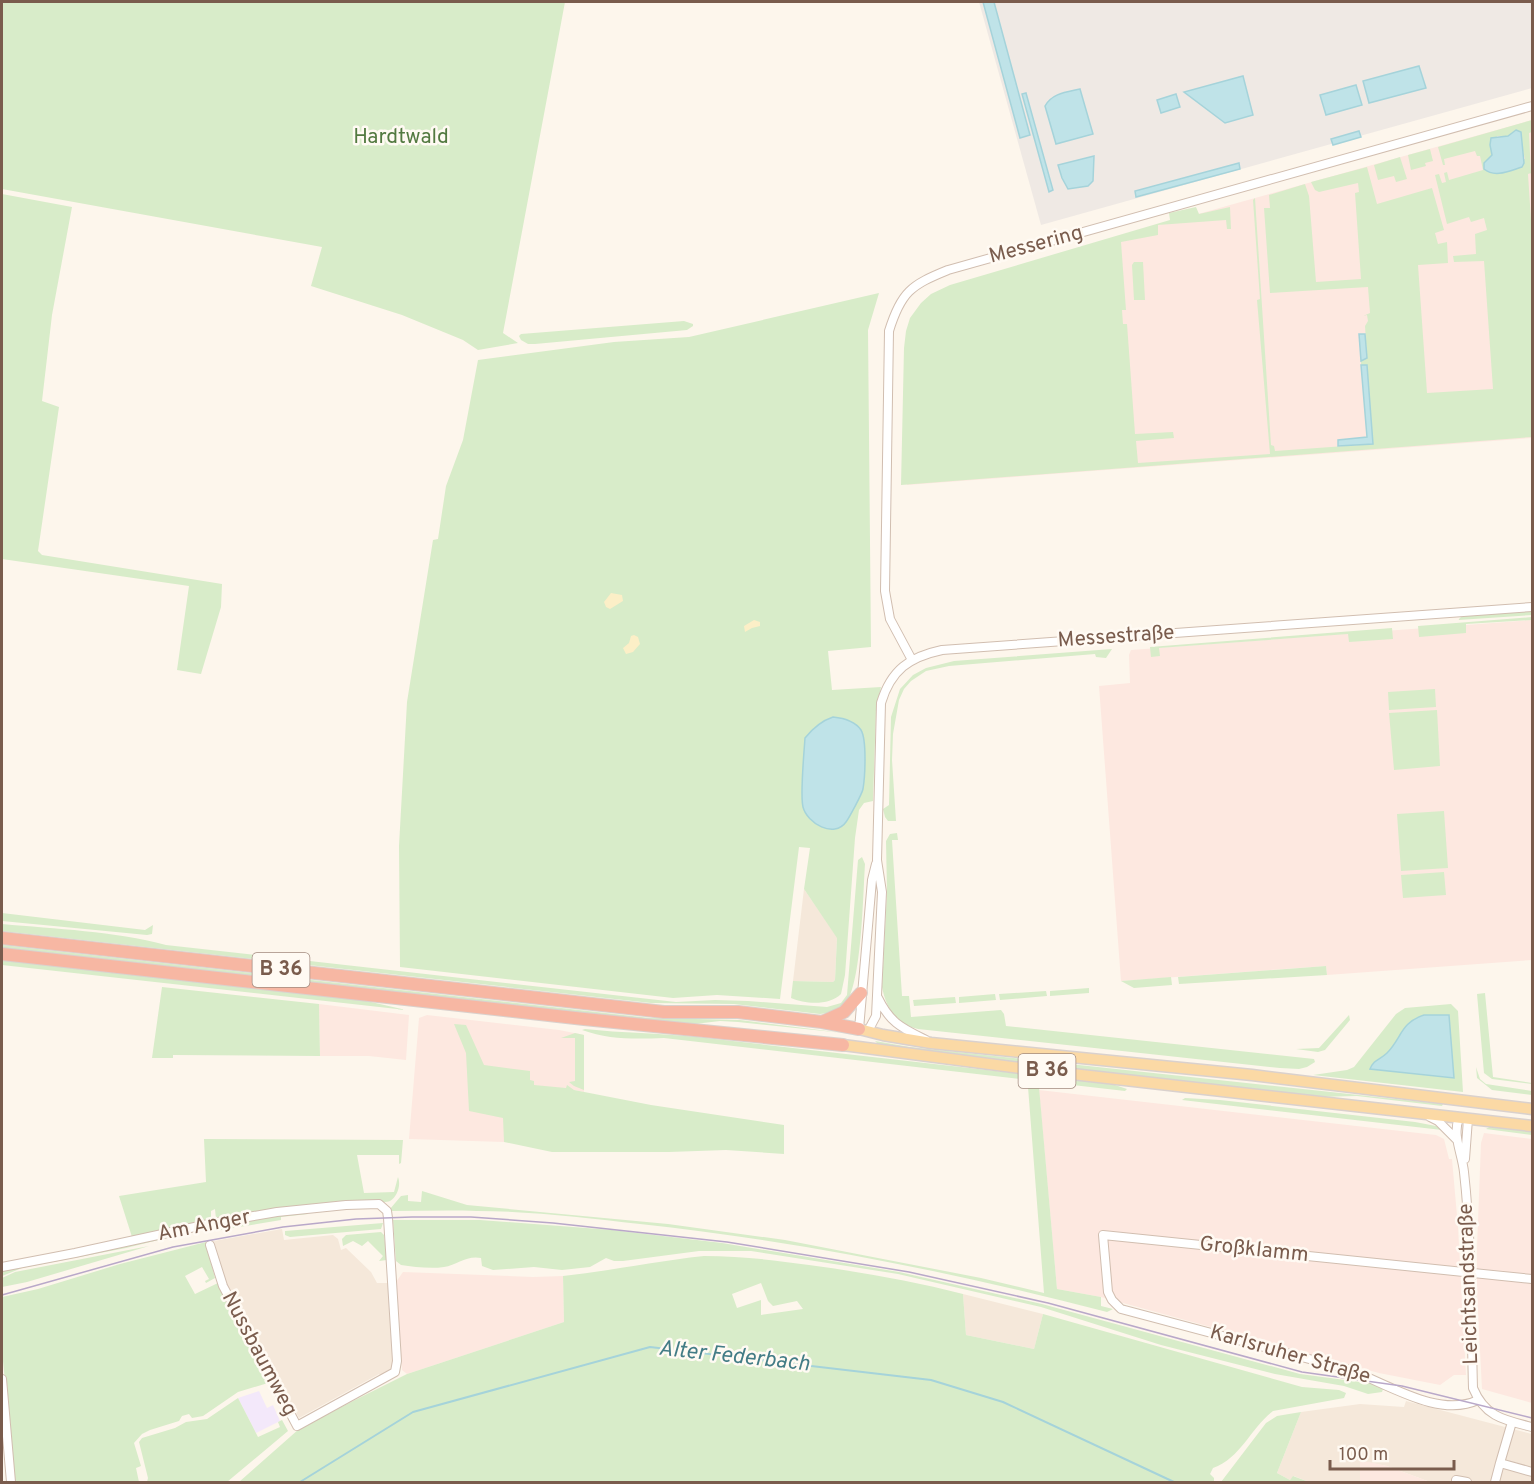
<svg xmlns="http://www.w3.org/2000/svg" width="1534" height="1484" viewBox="0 0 1534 1484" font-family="Overpass,sans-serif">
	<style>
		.residential { fill: #f5e8da }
		.commercial { fill: #fde8e0 }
		.industrial { fill: #efe9e4 }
		.education { fill: #f3e8fa }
		.green { fill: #d8ecc9; fill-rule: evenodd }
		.sand { fill: #fcefc7 }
		.water { fill: #bfe3e8; stroke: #a5d3da; stroke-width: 1.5 }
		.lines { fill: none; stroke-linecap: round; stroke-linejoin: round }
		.stream { stroke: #a5d3da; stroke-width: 2 }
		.minor-casing { stroke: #d1beb0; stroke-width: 10 }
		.major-casing { stroke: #dad1cd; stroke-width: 13 }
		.highway-casing { stroke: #dad1cd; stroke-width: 14 }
		.minor { stroke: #fff; stroke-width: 8 }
		.major { stroke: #fbd9a5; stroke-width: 10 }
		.highway { stroke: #f7b7a3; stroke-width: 12 }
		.tram { stroke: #b9a8c9; stroke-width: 1.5 }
		.labels { text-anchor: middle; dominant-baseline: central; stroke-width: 5; stroke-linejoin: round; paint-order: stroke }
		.shield { fill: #fffaf3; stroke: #a28b7f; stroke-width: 1.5 }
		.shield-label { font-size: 20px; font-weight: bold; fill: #7a5c4d }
		.park-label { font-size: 21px; fill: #537a41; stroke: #fffaf3 }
		.street-label { font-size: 21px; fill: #7a5c4d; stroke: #fffaf3 }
		.water-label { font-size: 22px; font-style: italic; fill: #437c86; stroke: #fffaf3 }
	</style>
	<rect width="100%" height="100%" fill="#fdf6ec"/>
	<!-- residential -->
	<path class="residential" d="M804,889l33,48 -2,43 -2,2 -40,-1z
		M282,1229l2,11 49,-5 5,4 3,11 5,-2 25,24 6,11h11l6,78 -2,9 -10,7 -3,-3 -80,44 -74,-138 -11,-39z
		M963,1294l80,20 -9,35 -68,-14z
		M1406,1401l126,33v48h-102l-43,-16 -26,-5 -1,21h-51l-15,-6 -4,4 -13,-7 24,-61 59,-8 44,3z"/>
	<!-- commercial -->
	<path class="commercial" d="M1532,120v318l-625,47 4,-163 197,-78 1,-5z
		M1532,620v340l-205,15 -1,-9 -205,15 -22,-295 31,-3 -1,-28 2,-5z
		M319,1004l90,11 -3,45 -37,-4h-49z
		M427,1015l132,15 25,5v57l-10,-2 -105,-3 1,9 34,22v24l-95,-3 10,-121z
		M1039,1090l397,45 8,4 5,20h3l6,68 8,148h-12l-14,10 -61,-12 -278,-76 -44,-8z
		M1484,1133l48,6v264l-50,-14 -5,-97v-45l4,-104z
		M403,1272l130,5 30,-1 1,46 -157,52 -5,-4 -6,-88z
		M1360,1460l27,6 43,16h-70z"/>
	<!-- industrial -->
	<path class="industrial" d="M979,2h553v86l-491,137z"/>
	<!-- education -->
	<path class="education" d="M259,1391l8,17 6,-3 7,16 -24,12 -18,-35z"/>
	<!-- green -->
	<path class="green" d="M2,2h563l-62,331 15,10 -40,7 -15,-10 -61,-25 -91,-29 11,-39 -320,-58z
		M1532,120v12l-3,1 3,63 -1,-23 -3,1 4,62v201l-631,48 3,-137 2,-17 4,-13 11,-15 10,-9 19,-9 220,-65 -1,-7 27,-6 3,7 31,-7 1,22h-4l-1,-9 -68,5v10l-37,7 5,68h-4l1,14h4l8,110 38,-2 1,6 -38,3 2,22 132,-9 -13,-154 3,-1 -7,-99 2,-2 16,247 3,1 1,5 98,-7 -7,-79h-5v-4l6,-3 -2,-32 3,-5 -1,-6 -4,1 7,-3 -2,-26 -98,6 -6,-85h6l-1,-13 36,-11 4,12 7,86 45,-3 -6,-86 4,-1 -1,-9 -39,9 -4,-2 -4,-8 56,-15 10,37 55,-16 12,42 -9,3 3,11 9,-2 1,21 -30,2 9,128 66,-4 -9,-128 -30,1 -1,-6 23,-2 -1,-20 12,-4 -3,-12 -13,4 -2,-5 -22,7 -12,-49 4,-1 3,9 4,-1 -2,-9 3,-1 2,8 34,-10 -3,-14h-3l-2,-5 -31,8 1,6h-2l-5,-18zM1516,130l5,2v11l4,16 -41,4 8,-8 5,-19h11z
		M1430,149l3,12 -8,2 1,3 -15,4 -3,-15z
		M1400,157l7,22 -11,3 -2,-6 -16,4 -4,-15z
		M2,194l70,13 -20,108 -10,86 17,6 -21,144 4,4 180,29 -1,23 -20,67 -24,-4 12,-84 -187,-27z
		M1134,262h9l2,38h-11l-2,-35z
		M879,293l-11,37 3,317 -43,4 4,39 49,-3 -5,22 -3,92 -9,2 -5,7 -4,28 -10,137 -4,19c-12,12 -36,10 -50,4l2,-17 40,1 2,-2 2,-42 -33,-49 6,-41 -11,-1 -19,152 -63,-4 -44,3 -273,-31 -1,-121 8,-144 26,-162 5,-1 8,-53 17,-46 15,-80 136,-18 75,-5z
		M684,321l9,3v2l-6,4 -152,14h-7l-7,-4 -2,-4 2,-2z
		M1532,611v4l-74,5 3,-3 10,-2z
		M1532,617v3l-66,4v9l-47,4 -1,-11z
		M1392,628l1,11 -44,3 -1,-8 -189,14 1,8 -9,1 -1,-10z
		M1112,649l-6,9 -10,-1 -1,-3 -146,12 -23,5 -15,10 -7,8 -5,11 -6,34 -1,26 4,61h-8l-3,-4 -2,-8 6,-4 2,-88 9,-28 13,-14 13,-7 28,-7z
		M1435,689l1,18 -47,3 -1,-18z
		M1437,710l3,56 -46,4 -5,-57z
		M1444,811l4,57 -47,3 -4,-57z
		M897,833l1,7h-6l10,156h7l2,21 90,-7 3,4 2,12 308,33 1,3 -8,5 -8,2 -19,-1 -362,-39c-22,-5 -32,-21 -36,-42l5,-95 -1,-51 4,-7z
		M862,857l3,7c-2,28 -3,121 -20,140 -7,7 -15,9 -25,10l-86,-10 -83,-1 -649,-72v-7c54,5 112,7 164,21l510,57 39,-2 33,1 79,6 14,-4 6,-8 11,-135z
		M1444,872l2,23 -43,3 -2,-23z
		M2,913l143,17 8,-5 -1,9 -5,1 -145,-14z
		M2,945l648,73 90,2 103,13 -105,-11 -18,-1 -34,4 -684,-76z
		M2,959l356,40 48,11 -404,-45z
		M1326,966l1,9 -148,9 -1,-7z
		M1171,977l1,8 -38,3 -13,-7z
		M162,987l157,17 1,52 -147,-1v3h-21z
		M1089,988v5l-39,3v-5z
		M1046,991l1,5 -47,4 -1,-6z
		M1485,993l8,84 39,6v1l-40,-5 -8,-6 -7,-79z
		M995,994l1,6 -37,3v-6z
		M955,997l1,6 -42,3 -1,-6z
		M1451,1004l7,7 5,81 -150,-17 34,-5 7,-3 42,-53 9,-6z
		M1349,1015l1,5 -25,30 -7,2 -22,-3 23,-1z
		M454,1024l12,1 18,40 46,6v9l4,1v4l32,3 1,-3 7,5 77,15 133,20v29l-58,-4 -57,2h-117l-48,-10 -1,-24 -34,-7 -3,-58z
		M585,1029c37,4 74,4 112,8l370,42 48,6 12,4 -2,2 -461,-53c-28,1 -55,2 -82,-8z
		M575,1033l9,2v55l-10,-4 -5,-4 6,-1v-43h-14z
		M875,1041l35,6 533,57 -1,2 -85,-10 -40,1 -61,-7 -376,-44z
		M1476,1067l4,12 6,5 46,7v4l-40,-5 -15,-12z
		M1028,1087h11l18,202 44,8v9l12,3 -6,3c-154,-40 -309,-71 -467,-88 -54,-6 -109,-13 -163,-13 -28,-1 -57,0 -86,0l-1,-2 11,-13 7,-1v6l13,1 1,-11 45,14 201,19 117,16 196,38 63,15z
		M1185,1098l35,2 195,22 21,4 6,4 -260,-30z
		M1491,1126l41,4v5l-46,-6z
		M204,1139l199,1 -2,23 -2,1v-9h-42l7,38 30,-1 4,-15c3,7 0,19 -8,24 -6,3 -24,-1 -32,-1 -48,3 -95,10 -142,19l-1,-10 -4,2v6l-3,2 -76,18 -13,-41 87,-14z
		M307,1212l1,2 -27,3v3l-66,11v-3l3,-3z
		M393,1220h87l132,10 110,13 177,29 143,32 258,70 75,10 8,5 -1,3 -14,2 -24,-8 -69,-12 -114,-29 -120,-38 -143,-33 -147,-23h-52l-76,10h-9l-8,-3 -16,9 -28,3 -28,-3 -41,3 -11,-4 -1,-8c-14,-3 -24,7 -37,9 -13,2 -30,0 -43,-2l-5,-4z
		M383,1223l-2,6 -91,8 -5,-2v-4z
		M199,1230l-73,18 -104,20 -20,8v-6z
		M381,1232l3,3 3,25 -8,1 4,-5 -15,-15 -6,5 -9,-5 -10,5 -1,-7 4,-4z
		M206,1242l9,36 -9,5 -1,-2 4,-2 -7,-12 -17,9 10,18 23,-11 51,95 -1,5 -30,9 -35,24 -11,2 -3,-4 -7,2 -3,5 -29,9 -8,4 -8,9 7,23 -5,2 3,14h-124l-8,-99 -2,-2 -3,-30v-54l36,-8 82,-25z
		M149,1246l-122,36 -25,5v-9l13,-6z
		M704,1256c36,0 69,4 105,9 52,7 103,16 154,29l3,41 68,14 9,-35 259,73 37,3 7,3 -2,5 -71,13c-23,18 -32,47 -60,57l-3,6 4,4v4h-975l60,-53 54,-28 54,-27 157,-52 -1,-46c47,-5 93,-15 141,-20zM761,1283l7,18 5,5 24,-5 6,8 -42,6v-15l-24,8 -5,-14z
		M238,1398l20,39 22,-10 -2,-5 4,-2 6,11 -61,51h-80l1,-4 -9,-36 3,-4 33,-10 11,-6 21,-3z
		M1301,1412l-24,61 13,7 3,-4 16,6h-88l45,-59 11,-7z"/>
	<!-- sand -->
	<path class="sand" d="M611,593l11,2 1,6 -13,8 -4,-2 -2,-5z
		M754,620l6,2v4l-8,2 -7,4 -1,-6z
		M634,635l4,2 2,7 -7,8 -7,2 -3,-6 6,-5 2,-7z"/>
	<!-- water -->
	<path class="water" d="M983,2h11l36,133 -10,3z
		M1419,66l7,22 -57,15 -6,-22z
		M1243,76l10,39 -28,8 -41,-31z
		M1356,85l6,20 -36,10 -6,-20z
		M1080,89l13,45 -37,10 -11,-38c7,-13 22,-14 35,-17z
		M1026,93l27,97 -4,2 -27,-98z
		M1176,94l4,13 -19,6 -4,-13z
		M1516,130l5,2 3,31 -2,4c-13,4 -27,11 -38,2v-6l8,-8 -2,-10 1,-7 17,-2z
		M1359,131l2,6 -28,8 -2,-6z
		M1094,156l-1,25 -5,5 -20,3 -6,-11 -4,-13z
		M1239,163l1,6 -104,28 -1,-6z
		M1359,334h6l2,24 -6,3z
		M1361,365h6l6,79 -35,2v-6l29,-3z
		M833,717c10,1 22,4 28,13 6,10 4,47 2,59 -1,5 -14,29 -17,33 -12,17 -39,1 -43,-15 -3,-12 1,-54 2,-69 8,-10 16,-17 28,-21z
		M1424,1015h25l5,63 -84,-9c4,-10 10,-9 17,-16 15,-15 13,-30 37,-38z"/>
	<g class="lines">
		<!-- stream -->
		<path class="stream" d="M300,1482l113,-70 237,-65 281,33 72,22 171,80"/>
		<!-- minor casing -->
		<g class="minor-casing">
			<path id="minor" d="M912,660l-22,-41 -5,-28 4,-260c12,-39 22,-46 59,-61l584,-164
				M878,998c12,25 24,30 48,42
				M859,1029l13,-149 4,-16
				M868,1031l8,-15 6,-124 -5,-32 4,-157c10,-33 28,-46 61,-53l590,-43
				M1430,1117l8,4 19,19
				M1459,1118c-7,17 3,35 5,54 8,71 7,144 9,216 12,29 31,32 59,39
				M1465,1159l3,-40
				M2,1267l73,-14 138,-30 64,-11 69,-7 33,-1 8,7 1,7 9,143 -2,11 -98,54 -74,-140 -13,-41
				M2,1379l9,103
				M1478,1400c-40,19 -93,-18 -131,-31l-226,-60 -9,-9 -4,-8 -5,-57 429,44
				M1512,1422l-12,41 32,9
				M1456,1480l11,2
				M1495,1482l5,-19"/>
		</g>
		<!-- major casing -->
		<g class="major-casing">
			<path id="major" d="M859,1029l24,6 48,8 321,32 280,34
				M843,1045l185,24 504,57"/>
		</g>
		<!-- highway casing -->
		<g class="highway-casing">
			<path id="highway" d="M2,938l662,74h74l84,10 37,7
				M2,954l582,65 259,26
				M822,1022l22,-10 17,-19"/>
		</g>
		<!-- minor -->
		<use href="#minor" class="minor"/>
		<!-- major -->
		<use href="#major" class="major"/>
		<!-- highway -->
		<use href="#highway" class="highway"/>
		<!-- tram -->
		<path class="tram" d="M2,1295l171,-48 110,-20 73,-8 56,-2h59l82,6 174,19 182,30 139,31 254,69 100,14 130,32"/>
	</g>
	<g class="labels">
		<!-- shield labels -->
		<g class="shield">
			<rect x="252.5" y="953" width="57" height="34" rx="4.5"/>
			<rect x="1018.5" y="1054" width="57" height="34" rx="4.5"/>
		</g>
		<g class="shield-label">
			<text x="281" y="970">B 36</text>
			<text x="1047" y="1071">B 36</text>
		</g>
		<!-- park labels -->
		<g class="park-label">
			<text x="401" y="137">Hardtwald</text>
		</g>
		<!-- street labels -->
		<g class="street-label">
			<text transform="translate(1036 245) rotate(-15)">Messering</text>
			<text transform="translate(1116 637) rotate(-4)">Messestraße</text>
			<text transform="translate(204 1226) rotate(-11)">Am Anger</text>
			<text transform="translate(1254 1250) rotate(6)">Großklamm</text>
			<text transform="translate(1469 1284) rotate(-92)">Leichtsandstraße</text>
			<text transform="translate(259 1354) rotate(62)">Nussbaumweg</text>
			<text transform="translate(1290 1355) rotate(16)">Karlsruher Straße</text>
		</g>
		<!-- water labels -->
		<g class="water-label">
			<text transform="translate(734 1357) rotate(6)">Alter Federbach</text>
		</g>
	</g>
	<!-- border -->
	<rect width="1534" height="1484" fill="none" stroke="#7a5c4d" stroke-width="6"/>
	<!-- scale -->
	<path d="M1330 1460v9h124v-9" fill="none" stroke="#7a5c4d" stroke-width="3"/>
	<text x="1339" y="1460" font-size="18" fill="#7a5c4d" stroke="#fffaf3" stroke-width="4.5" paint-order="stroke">100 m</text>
</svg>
